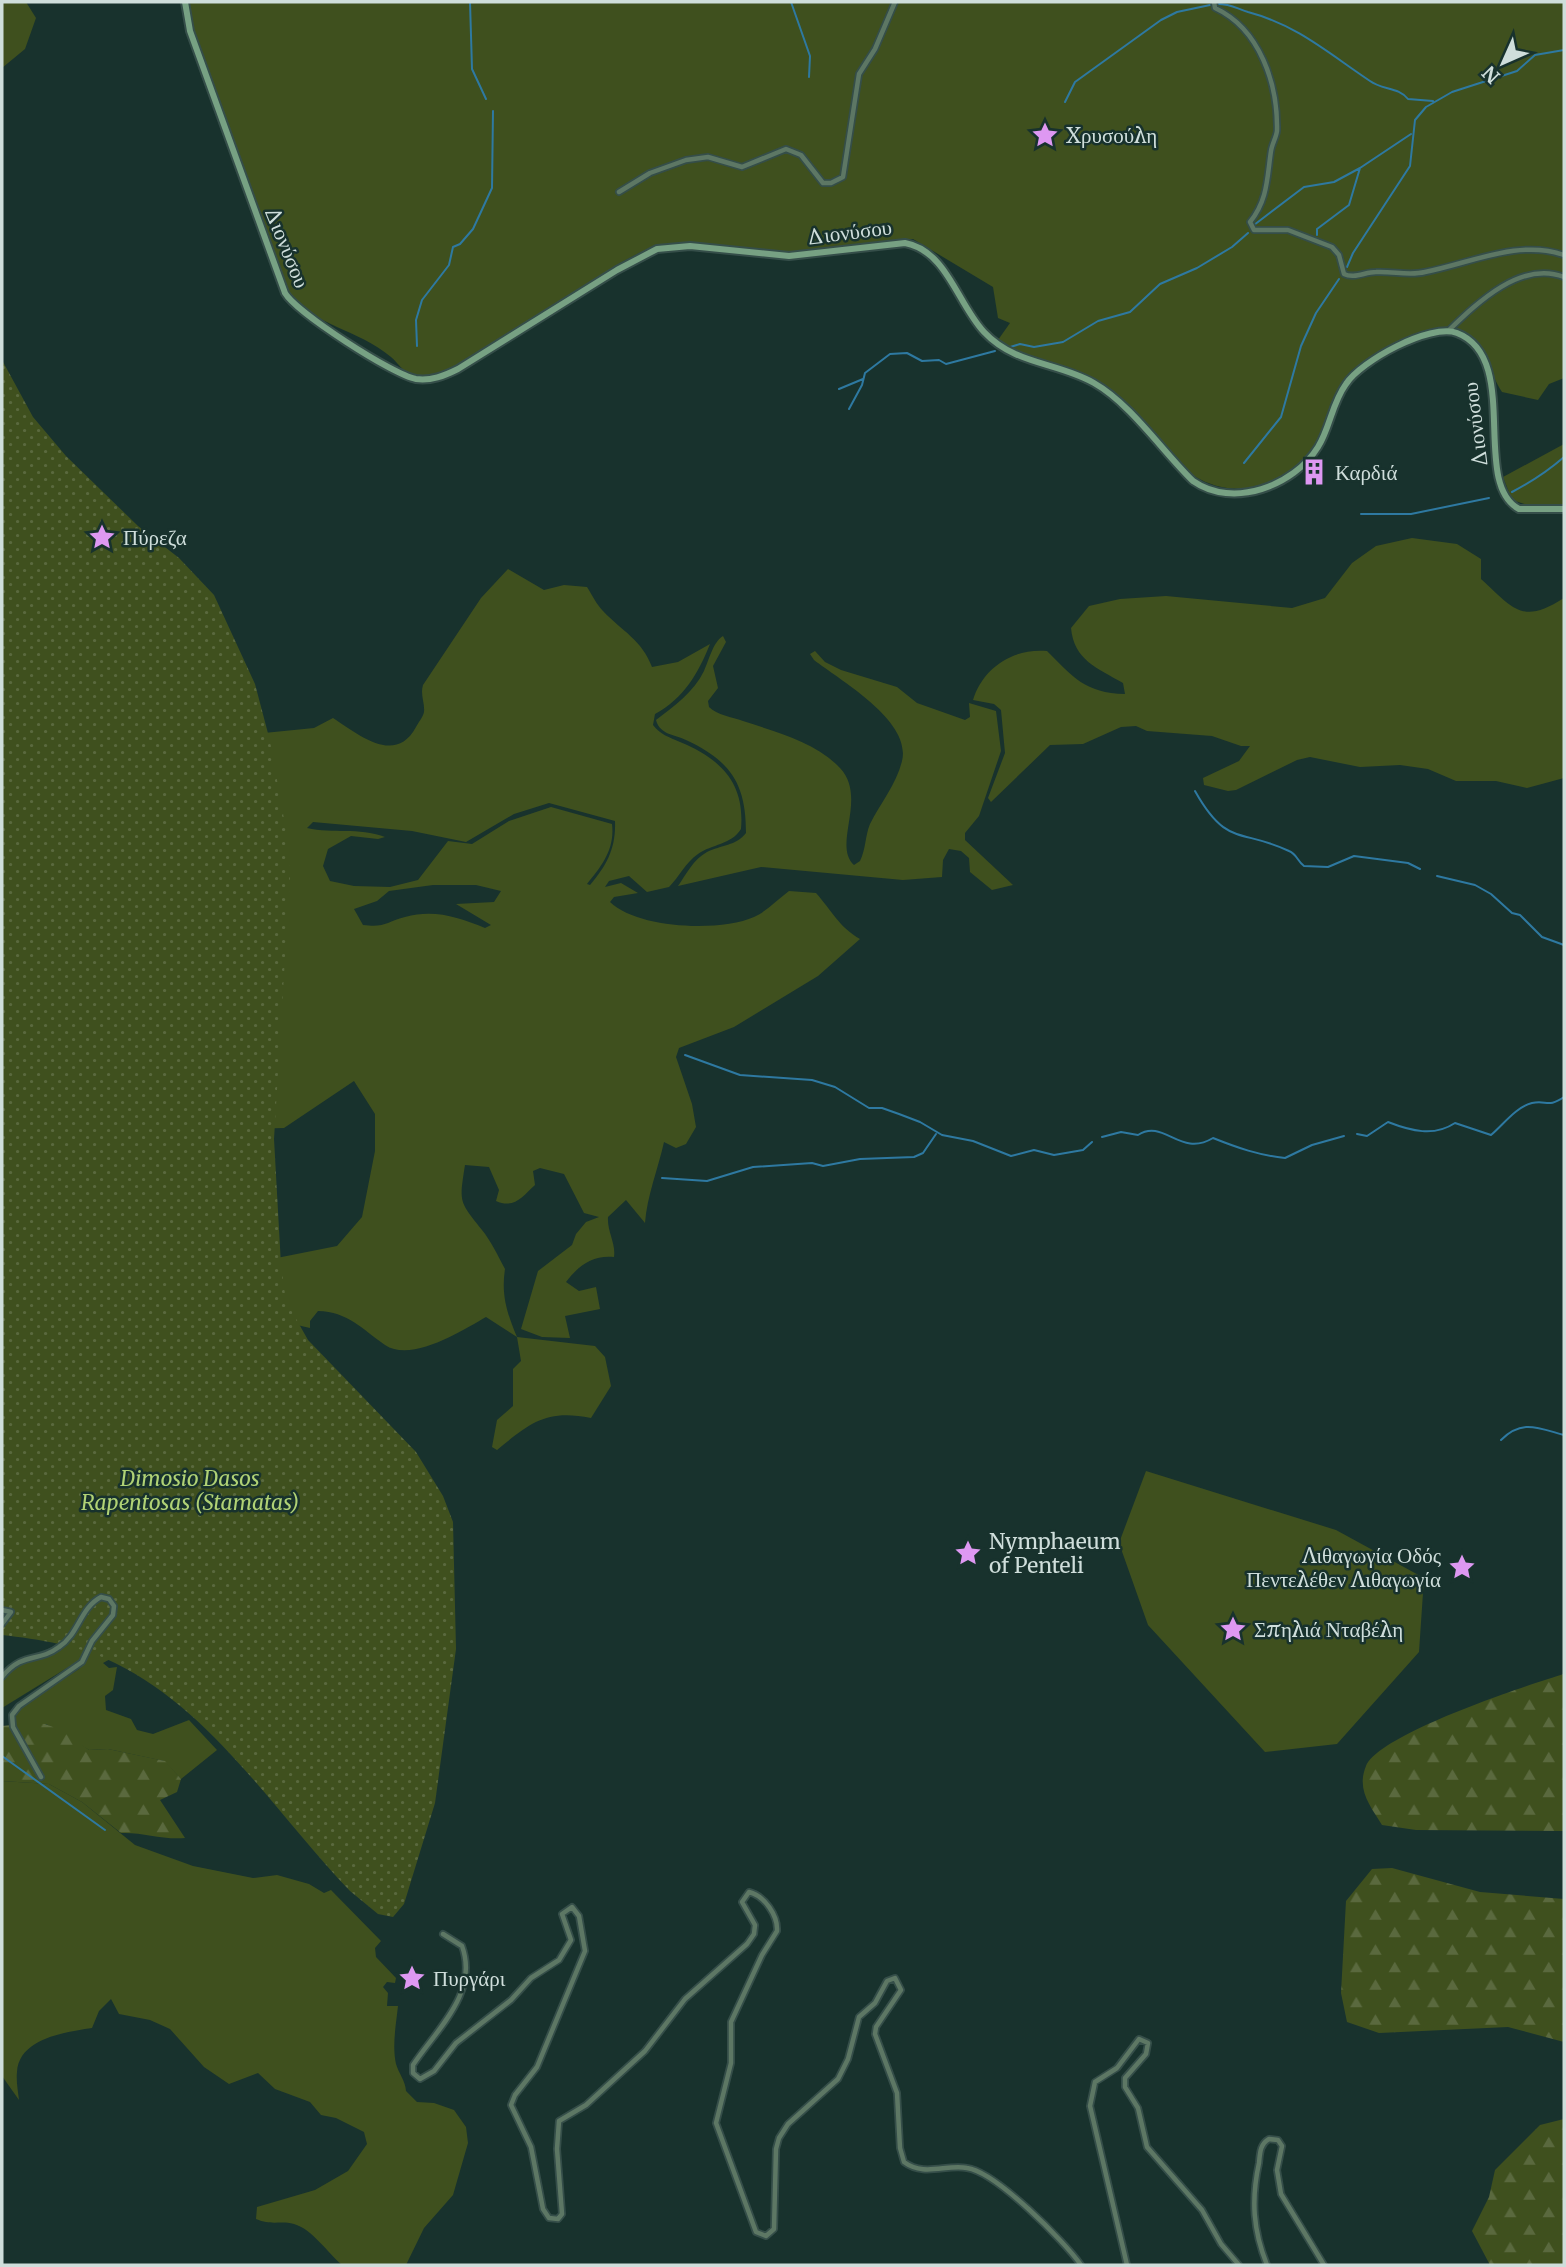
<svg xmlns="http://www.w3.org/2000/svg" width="1566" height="2267" viewBox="0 0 1566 2267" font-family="Merriweather,serif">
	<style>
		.green { fill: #3f501e; fill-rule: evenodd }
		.forest { fill: url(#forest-firs) }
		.park { fill: url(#park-dots) }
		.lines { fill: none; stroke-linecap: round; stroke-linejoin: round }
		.stream { stroke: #2e79a1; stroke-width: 2 }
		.minor-casing { stroke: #354e49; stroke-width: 8 }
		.secondary-casing { stroke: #354e49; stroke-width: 10 }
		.minor { stroke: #5d7764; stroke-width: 4.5 }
		.secondary { stroke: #77a183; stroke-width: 6 }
		.labels { text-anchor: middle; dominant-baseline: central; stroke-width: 5; stroke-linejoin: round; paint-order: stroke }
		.poi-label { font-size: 21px; fill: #cfdedb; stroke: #18322d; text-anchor: start }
		.street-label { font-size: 21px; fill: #cfdedb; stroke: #18322d }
		.park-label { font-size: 21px; font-style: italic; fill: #b0d275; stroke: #18322d }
	</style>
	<defs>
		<pattern id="forest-firs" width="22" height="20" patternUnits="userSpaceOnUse" patternTransform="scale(1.75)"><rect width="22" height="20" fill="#3f501e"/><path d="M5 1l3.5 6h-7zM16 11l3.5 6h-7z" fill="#5a693e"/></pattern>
		<pattern id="park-dots" width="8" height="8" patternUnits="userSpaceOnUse" patternTransform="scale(1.75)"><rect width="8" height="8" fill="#3f501e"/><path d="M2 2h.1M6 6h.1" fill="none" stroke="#5a693e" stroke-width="1.8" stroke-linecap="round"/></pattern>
	</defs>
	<rect width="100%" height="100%" fill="#18322d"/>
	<!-- green -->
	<path class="green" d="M2,2h24l10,16 -11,31 -23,19z
		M189,2h1375v376l-15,6 -11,16 -36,-8c-12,-18 -14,-40 -31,-55 -27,-26 -71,6 -97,21 -7,4 -17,7 -23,13 -15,15 -18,39 -26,58 -22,51 -82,77 -131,47l-92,-93 -70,-24 -34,-19 12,-17 -12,-5 -5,-31 -80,-48 -126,13 -92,-9 -30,2 -26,8 -19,10 -160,103c-15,6 -32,14 -48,9 -10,-4 -14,-12 -21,-18 -34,-29 -74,-28 -104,-67l-94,-260z
		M1564,444v61l-30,2 -22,-7 -9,-23z
		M1412,538l45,6 24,15v20c33,30 41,46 83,19v180l-37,10 -31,-7h-40l-28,-12 -28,-4 -40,2 -50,-10 -13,3 -61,30 -8,1 -24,-6 -1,-7 36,-17 11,-15h-9l-29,-10 -65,-5 -11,-5 -15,1 -38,17 -33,1 -59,57 -3,-4 17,-45 -4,-43 -7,-6 -21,-4c10,-33 41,-52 74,-49 26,26 38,42 78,43l-2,-11c-26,-15 -49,-23 -52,-55l18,-22 31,-7 46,-3 126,12 33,-10 27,-35 24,-17z
		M508,569l36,21 20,-5 23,2c5,8 10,18 16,24 19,20 39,29 49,56l26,-5 32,-18c-12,30 -26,54 -55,70l-2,11c8,10 16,12 27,17 41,17 65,41 61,87 -10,16 -29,15 -43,25 -13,9 -18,22 -29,33l-22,5 -18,-16 -20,5 -4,6 16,-4 17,10 -24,4 -4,5c28,27 110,30 144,15 12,-5 24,-18 35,-26l27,2c16,18 23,34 44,46l-42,37 -84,51 -55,21 -3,9 16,47 4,23 -10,17 -10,4 -12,-6c-6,27 -17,54 -19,81l-19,-23 -18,17c-1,15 8,26 6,40 -21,-2 -35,8 -48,25l13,9 17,-4 4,22 -35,7 5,22 -28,-1 -21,-8 17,-58 34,-26 4,-11 10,-12 13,-5 -15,-4 -20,-39 -24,-6 -7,3 2,14c-13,12 -21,24 -39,16l3,-11 -10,-23 -24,-2c-6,38 -6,36 17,65 9,11 16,26 23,39 -4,26 2,44 12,68l78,9 10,11 6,29 -20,32c-45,-9 -61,5 -94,32l-5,-3 5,-27 16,-14v-37l8,-8 -4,-24 -31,-20c-23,13 -74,46 -101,28 -24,-17 -37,-33 -67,-34l-8,10v7l-13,-3 -50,-61 90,-18 25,-29 13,-66v-37l-21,-33 -70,47 -40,1 -242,-483 251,88 61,-6 19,-10c25,16 62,48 83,9 2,-4 7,-10 8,-15 1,-9 -4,-17 -1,-27l58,-87zM549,803l66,18c1,27 -8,44 -25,64l-3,-1c15,-18 28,-35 25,-60l-61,-17 -42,14 -37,23 -24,-3 -30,39 -28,7 -36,-1 -24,-5 -7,-15 5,-17 23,-13 27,3 7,-2c-27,-10 -52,-3 -78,-9l6,-6 99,9 54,11 48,-28zM433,885h43l25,6 -7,11 -38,2 35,21 -6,3c-27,-11 -51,-19 -80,-11 -19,5 -20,11 -42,8l-9,-16 23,-8 12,-10z
		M723,636l3,6 -13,24 5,22 -10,13 1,6c8,8 23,10 34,14 33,11 73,21 97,47 28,30 -8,77 14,97l6,-4c6,-12 5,-25 10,-37 10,-20 27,-41 32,-63 10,-40 -61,-80 -88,-101l-4,-6 5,-3 10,11 16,8 56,17 20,16 48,17 5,-3 -1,-14 27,8 5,40 -22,65 -14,17v7l48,45 -21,5 -22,-18 -1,-14 -8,-7 -12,-2 -6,11 -1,17 -39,3 -142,-13 -83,19c9,-13 15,-26 29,-34 14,-7 29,-6 39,-19 0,-49 -15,-72 -60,-93 -12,-6 -26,-5 -30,-20 18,-14 38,-28 48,-49 5,-11 9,-29 19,-35z
		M1146,1471l190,59 88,48 -5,74 -82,92 -72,8 -117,-127 -29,-82z
		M70,1640l14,11 -4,9 -78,48v-28c20,-25 43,-21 68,-40z
		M95,1643l28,9 -20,11 6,5 8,-1 -4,23 -8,6 1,14 25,9 6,11 16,4 36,-14 28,30 -36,29 -17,-18 -56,-12 -19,1 -43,-26 -31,1 -1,-10 6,-8 59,-38z
		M2,1781l47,3 33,18 53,43 58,21 60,12 24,-3 32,9 15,9 7,-3 50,51 -6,7 1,9 20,21 -1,5 -8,-1 -4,5 5,6 -1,13h11c-2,18 -6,40 -2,58 3,10 9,16 10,27l11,11 17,1 20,7 12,17 2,16 -15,52 -29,33 -18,37h-64c-14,-12 -30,-36 -48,-41 -14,-4 -21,2 -38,-5l1,-12 58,-17 33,-19 19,-27 -3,-12 -28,-14 -15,-3 -11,-13 -35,-13 -17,-16 -29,11 -25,-17 -34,-38 -20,-9 -31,-6 -8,-15 -12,12 -7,17c-26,4 -73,10 -75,44 -1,9 1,19 2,28l-17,-24z"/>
	<!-- forest -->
	<path class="forest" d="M1564,1674v157l-148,-1 -34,-5c-11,-18 -26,-35 -16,-59 13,-32 161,-81 198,-92z
		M29,1723l16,1 16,6 28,20 19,-1 57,12 16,18 -4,13 -17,8 25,38c-23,2 -42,-6 -64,-5l-39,-31 -33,-18 -47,-3v-55z
		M1392,1868l88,24 84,7v143l-56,-15 -129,6 -32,-11 -6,-29 5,-92 26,-32z
		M1564,2119v146h-74l-18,-34 17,-34 6,-27 45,-45z"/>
	<!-- park -->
	<path class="park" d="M2,360l31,57 33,39 72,70 41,32 35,37 41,89 15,57 16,89 4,46 -16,263 7,126 5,36 22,39 108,112 27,44 10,26 3,127 -21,154 -31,101 -11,13 -15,-3 -28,-23c-74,-77 -137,-180 -235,-228 -33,-17 -77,-24 -113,-28z"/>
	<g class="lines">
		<!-- stream -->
		<path class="stream" d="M470,2l2,67 14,30
			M791,2l19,54 -1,21
			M1217,4c15,0 18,4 31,8 49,13 80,41 122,69 12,9 29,6 38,18l25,2
			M1065,102l10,-20 86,-62 16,-8 33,-7
			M1254,225l50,-38 30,-5 26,-14
			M1317,235v-6l32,-24 11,-37 51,-34
			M1347,267l6,-14 57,-87 5,-46 11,-13 26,-15 65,-21 18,-16 29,-5
			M417,346l-1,-26 6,-20 27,-35 4,-18 7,-3 13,-15 19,-41 1,-77
			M1007,348l13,-4 14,3 29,-5 35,-21 32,-9 30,-28 37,-16 35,-21 16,-14
			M839,389l24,-10
			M849,409l13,-24 3,-12 25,-19 17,-1 15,8 17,-1 7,4 49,-13
			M1244,463l37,-46 20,-71 15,-33 23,-34
			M1512,492c19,-10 36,-21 52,-35
			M1361,514h50l78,-16
			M1195,791c32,57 46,37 94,60 8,3 8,10 15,15l24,1 26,-11 54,7 12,6
			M1437,876l38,9 16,9 21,19 8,2 22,22 22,8
			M685,1055l55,20 72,5 23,7 34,21h13l17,6 21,8 22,13 31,6 38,15 23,-6 20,5 29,-5 9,-8
			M1357,1134l10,2 21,-14c23,9 46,15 67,1l36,12c12,-10 25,-28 41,-32 15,-3 16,5 32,-6
			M1102,1137l19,-5 17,3c26,-17 42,23 75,3 25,10 45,17 72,20l27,-13 32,-9
			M662,1178l45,3 46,-14 59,-4 11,3 37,-7 54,-2 9,-4 13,-19
			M1501,1440c21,-21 37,-12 63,-5
			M2,1756l103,74"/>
		<!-- minor casing -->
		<g class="minor-casing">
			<path id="minor" d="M1214,2l1,6c45,21 63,76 62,123 -1,7 -5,13 -6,20 -4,26 -3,49 -21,71l4,8h34l44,17 7,8 5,19c10,5 21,-2 32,-2 17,-1 33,4 49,0 46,-9 94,-33 139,-17
				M619,192l31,-19 36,-13 22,-3 34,10 44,-18 15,6 22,28h8l12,-6 16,-103 16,-25 20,-47
				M1448,331c29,-28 73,-71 116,-54
				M2,1610l9,2 -9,12
				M2,1677c21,-26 36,-14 57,-30 20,-13 21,-39 42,-50l8,2 5,7 -1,9 -21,26 -10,21 -63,44 -7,9 1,12 28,50
				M443,1934l19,12c17,47 -25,83 -49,119v8l7,6 14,-8 22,-28 55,-43 20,-22 28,-18 12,-20 -9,-26 10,-7 7,9 6,35 -48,116 -22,28 -4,10 20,42 12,62 6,9 9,1 4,-5 -5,-65 2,-28 27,-16 59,-54 40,-52 62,-55 7,-10 1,-9 -13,-23 7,-10c16,4 29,24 28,39l-15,24 -31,67v41l-15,60 40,109 10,4 8,-7 2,-80 3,-11 9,-14 50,-45 10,-20 11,-42 16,-14 12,-22 8,-3 6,12 -25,37 -1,7 22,59 3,55 4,14c20,15 42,2 63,6 29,4 97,73 114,97
				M1127,2265l-37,-159 5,-24 22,-14 22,-29 9,4 -2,11 -21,24v9l13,21 9,39 55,63 19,34 18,21
				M1267,2265c-14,-35 -16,-65 -8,-102 1,-10 1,-19 10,-24l9,1 4,6 -5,24 4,24 43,71"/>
		</g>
		<!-- secondary casing -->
		<g class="secondary-casing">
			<path id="secondary" d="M185,2l5,29 95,262c12,20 108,82 131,86 15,2 28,-3 42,-10l159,-99 40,-21 33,-3 99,10 116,-13c42,8 52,60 79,89 31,33 73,30 110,51 37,21 69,69 99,98 40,28 101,5 125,-34 12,-19 14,-44 28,-63 15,-23 84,-61 111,-51 65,25 13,150 62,176h45"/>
		</g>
		<!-- minor -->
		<use href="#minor" class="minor"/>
		<!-- secondary -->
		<use href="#secondary" class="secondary"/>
	</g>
	<!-- icons -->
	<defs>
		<g id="sight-bare" transform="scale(2.1)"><path d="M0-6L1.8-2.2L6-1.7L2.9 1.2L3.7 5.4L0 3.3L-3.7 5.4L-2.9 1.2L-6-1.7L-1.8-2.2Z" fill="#de98f2" stroke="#18322d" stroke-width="2.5" paint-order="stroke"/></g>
		<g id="building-bare" transform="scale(2.1)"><path d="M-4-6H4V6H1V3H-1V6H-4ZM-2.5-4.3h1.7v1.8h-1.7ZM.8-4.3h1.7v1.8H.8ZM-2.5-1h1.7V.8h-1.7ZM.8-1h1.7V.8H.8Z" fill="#de98f2" stroke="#18322d" stroke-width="2.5" paint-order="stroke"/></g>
	</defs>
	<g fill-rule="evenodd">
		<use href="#sight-bare" x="1045" y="135"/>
		<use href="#building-bare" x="1314" y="472"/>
		<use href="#sight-bare" x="102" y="537"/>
		<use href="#sight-bare" x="968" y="1553"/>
		<use href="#sight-bare" x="1462" y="1567"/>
		<use href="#sight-bare" x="1233" y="1629"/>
		<use href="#sight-bare" x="412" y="1978"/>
	</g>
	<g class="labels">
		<!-- poi labels -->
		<g class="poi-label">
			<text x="1066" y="135">Χρυσούλη</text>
			<text x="1335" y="472">Καρδιά</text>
			<text x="123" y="537">Πύρεζα</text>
			<text x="989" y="1541">Nymphaeum<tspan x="989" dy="24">of Penteli</tspan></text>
			<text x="1441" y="1555" text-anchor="end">Λιθαγωγία Οδός<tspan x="1441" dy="24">Πεντελέθεν Λιθαγωγία</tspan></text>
			<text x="1254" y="1629">Σπηλιά Νταβέλη</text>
			<text x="433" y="1978">Πυργάρι</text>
		</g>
		<!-- street labels -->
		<g class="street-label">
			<text transform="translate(849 232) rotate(-7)">Διονύσου</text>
			<text transform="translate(287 247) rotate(68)">Διονύσου</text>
			<text transform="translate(1475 425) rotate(-97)">Διονύσου</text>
		</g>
		<!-- park labels -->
		<g class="park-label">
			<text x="190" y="1478">Dimosio Dasos<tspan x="190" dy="24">Rapentosas (Stamatas)</tspan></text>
		</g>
	</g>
	<!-- border -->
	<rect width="1566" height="2267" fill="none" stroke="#cfdedb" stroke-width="7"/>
	<!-- north arrow -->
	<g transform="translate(1503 63) rotate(225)" stroke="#18322d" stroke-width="5" paint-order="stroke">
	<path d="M0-5L12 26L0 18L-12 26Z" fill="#cfdedb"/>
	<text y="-10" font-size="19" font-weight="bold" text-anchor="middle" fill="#cfdedb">N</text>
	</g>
</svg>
